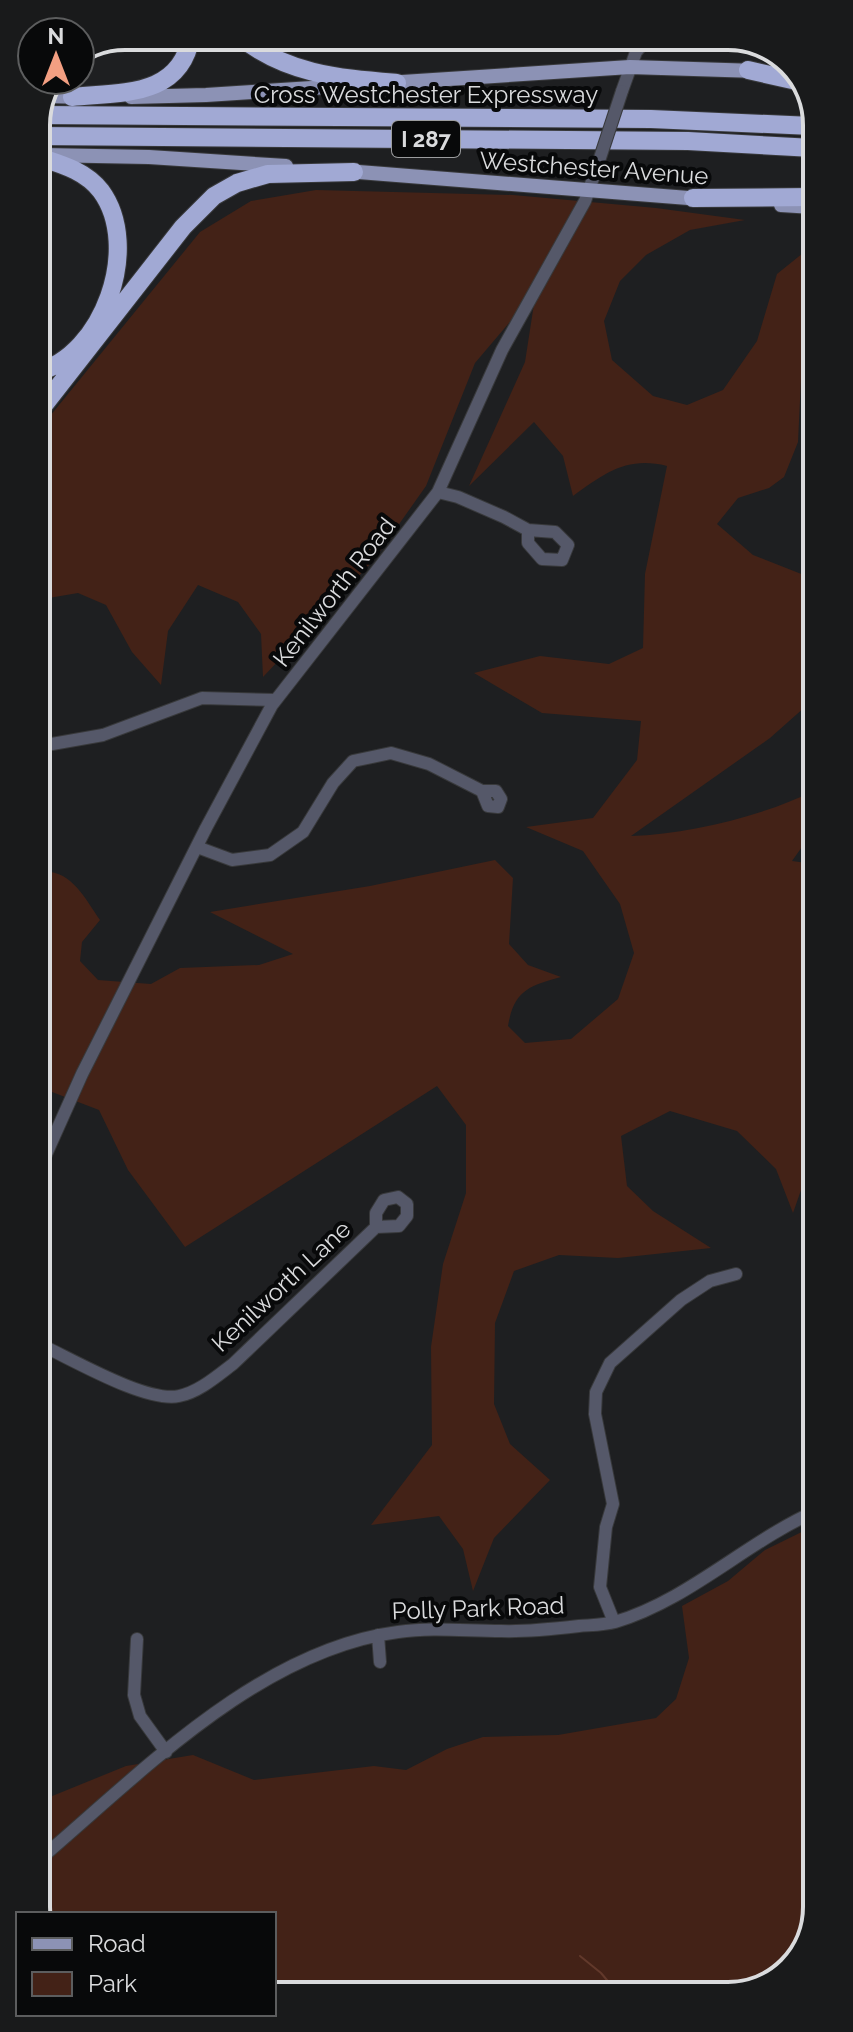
<svg xmlns="http://www.w3.org/2000/svg" width="853" height="2032" viewBox="0 0 853 2032" font-family="Raleway,sans-serif">
	<style>
		.green { fill: #432217 }
		.lines { fill: none; stroke-linecap: round; stroke-linejoin: round }
		.stream { stroke: #62392b; stroke-width: 2 }
		.minor-casing { stroke: #38393b; stroke-width: 14 }
		.major-casing { stroke: #38393b; stroke-width: 16 }
		.highway-casing { stroke: #38393b; stroke-width: 20 }
		.minor { stroke: #555869; stroke-width: 12 }
		.major { stroke: #8c92b5; stroke-width: 14 }
		.highway { stroke: #a1a9d4; stroke-width: 18 }
		.minor-bridge-casing { stroke: #38393b; stroke-width: 14; stroke-linecap: butt }
		.minor-bridge { stroke: #555869; stroke-width: 12 }
		.labels { text-anchor: middle; dominant-baseline: central; stroke-width: 8; stroke-linejoin: round; paint-order: stroke }
		.shield { fill: #08090a; stroke: #9b9c9e; stroke-width: 2 }
		.shield-label { font-size: 22px; font-weight: bold; fill: #dadbdd }
		.street-label { font-size: 24px; fill: #dadbdd; stroke: #08090a }
		.rim { fill: none; stroke: #dadbdd; stroke-width: 4 }
	</style>
	<rect width="100%" height="100%" fill="#1e1f21"/>
	<!-- green -->
	<path class="green" d="M316,190l197,5 143,13 89,12 -55,10 -44,25 -26,26 -16,40 8,39 41,36 34,9 36,-15 34,-49 20,-67 36,-29v116l-12,18 -3,63 -14,35 -15,11 -31,10 -21,26 36,31 61,24v120l-44,39 -139,98c59,-2 131,-20 183,-45v39l-22,31 22,3 1,286 -22,63 -17,-44 -39,-38 -67,-20 -49,25 6,50 26,25 58,37 -93,10 -59,-3 -45,16 -19,52 -1,81 16,40 40,36 -56,58 -21,53 -10,-42 -24,-33 -68,9 61,-80 -1,-98 12,-83 23,-71v-68l-29,-39 -252,161 -57,-77 -29,-60 -60,-23 -1,-215c32,-5 46,25 62,48l-18,22 -2,19 18,19 53,4 29,-16 79,-3 34,-11 -83,-42 160,-26 125,-26 18,18 -4,66 19,21 33,12c-33,9 -47,14 -53,49l17,17 46,-4 47,-40 16,-46 -14,-49 -37,-53 -57,-24 67,-9 44,-58 4,-39 -99,-8 -68,-40 66,-17 69,8 34,-16 2,-74 22,-108c-40,-10 -62,7 -94,30l-10,-40 -29,-34 -65,64 56,-124 11,-71 -61,72 -49,123 -53,75 -110,116 -2,-43 -23,-32 -40,-17 -30,46 -7,54 -29,-33 -26,-47 -28,-12 -41,7v-168l163,-200 51,-31z
		M816,1525l1,382 -18,54 -43,30 -482,4v-81h-231l-2,-8 -1,-105 86,-35 67,-11 61,25 120,-14 32,4 41,-21 36,-12 75,-2 98,-17 20,-19 13,-41 -7,-52 46,-25 37,-31z"/>
	<g class="lines">
		<!-- stream -->
		<path class="stream" d="M580,1956l21,17 16,19"/>
		<!-- minor casing -->
		<g class="minor-casing">
			<path id="minor" d="M622,91l14,-39 13,-16
				M438,492l20,5 46,20 24,13 27,2 13,13 -6,15 -20,-1 -14,-16v-13
				M38,743l14,1 51,-9 99,-37 74,2
				M197,847l35,13 38,-5 33,-23 30,-49 20,-22 38,-8 38,11 53,27h14l5,8 -3,8 -10,-1 -6,-15
				M39,1170l43,-96 124,-246 66,-123 166,-213 64,-142 83,-149 12,-34
				M39,1344c33,15 107,59 140,52 20,-4 38,-20 54,-32l143,-137 23,-1 8,-10v-12l-9,-7 -14,3 -8,13v14
				M614,1622l-14,-35 6,-60 7,-23 -18,-90 1,-22 14,-29 71,-63 29,-19 26,-7
				M378,1635l2,27
				M137,1639l-3,56 6,21 26,36
				M40,1859c102,-87 220,-209 358,-227 35,-5 68,-1 103,-1 26,1 52,-2 78,-5 12,-1 25,-1 36,-4 74,-22 131,-80 201,-111"/>
		</g>
		<!-- major casing -->
		<g class="major-casing">
			<path id="major" d="M387,83l243,-16 127,4
				M47,96l35,1
				M131,97l75,-2 152,-10
				M43,155l106,2 137,9
				M346,171l355,28
				M781,205l32,2"/>
		</g>
		<!-- highway casing -->
		<g class="highway-casing">
			<path id="highway" d="M239,36c47,38 99,42 158,47
				M748,70l53,12
				M72,97c48,-5 109,1 119,-61
				M38,115l613,4 161,7
				M36,136l652,5 125,7
				M36,156c24,8 49,14 65,35 41,56 2,165 -64,181
				M693,198l120,-1
				M37,414l146,-187 31,-31 23,-13 31,-9 86,-2"/>
		</g>
		<!-- minor -->
		<use href="#minor" class="minor"/>
		<!-- major -->
		<use href="#major" class="major"/>
		<!-- highway -->
		<use href="#highway" class="highway"/>
		<!-- minor-bridge casing -->
		<g class="minor-bridge-casing">
			<path id="minor-bridge" d="M597,167l25,-76"/>
		</g>
		<!-- minor-bridge -->
		<use href="#minor-bridge" class="minor-bridge"/>
	</g>
	<g class="labels">
		<!-- shield labels -->
		<rect class="shield" x="392" y="121" width="68" height="36" rx="6"/>
		<g class="shield-label">
			<text x="426" y="139">I 287</text>
		</g>
		<!-- street labels -->
		<g class="street-label">
			<text x="426" y="94">Cross Westchester Expressway</text>
			<text transform="translate(594 168) rotate(4)">Westchester Avenue</text>
			<text transform="translate(334 592) rotate(-52)">Kenilworth Road</text>
			<text transform="translate(281 1286) rotate(-43)">Kenilworth Lane</text>
			<text transform="translate(478 1608) rotate(-2)">Polly Park Road</text>
		</g>
	</g>
	<!-- crop -->
	<path d="M0 0H853V2032H0ZM125 50H728A75 75 0 0 1 803 125V1907A75 75 0 0 1 728 1982H125A75 75 0 0 1 50 1907V125A75 75 0 0 1 125 50Z" fill="#191a1b" fill-rule="evenodd"/>
	<path class="rim" d="M125 50H728A75 75 0 0 1 803 125V1907A75 75 0 0 1 728 1982H125A75 75 0 0 1 50 1907V125A75 75 0 0 1 125 50Z"/>
	<!-- legend -->
	<rect x="16" y="1912" width="260" height="104" fill="#08090a" stroke="#5c5d5e" stroke-width="2"/>
	<rect x="32" y="1938" width="40" height="12" fill="#8c92b5" stroke="#5c5d5e" stroke-width="2"/>
	<text x="88" y="1952" font-size="24" fill="#dadbdd">Road</text>
	<rect x="32" y="1972" width="40" height="24" fill="#432217" stroke="#5c5d5e" stroke-width="2"/>
	<text x="88" y="1992" font-size="24" fill="#dadbdd">Park</text>
	<!-- north arrow -->
	<g transform="translate(56 56)"><circle r="38" fill="#08090a" stroke="#5c5d5e" stroke-width="2"/>
	<path d="M0-6L14 30L0 20L-14 30Z" fill="#f39f82"/>
	<text y="-12" font-size="22" font-weight="bold" text-anchor="middle" fill="#dadbdd">N</text>
	</g>
</svg>
